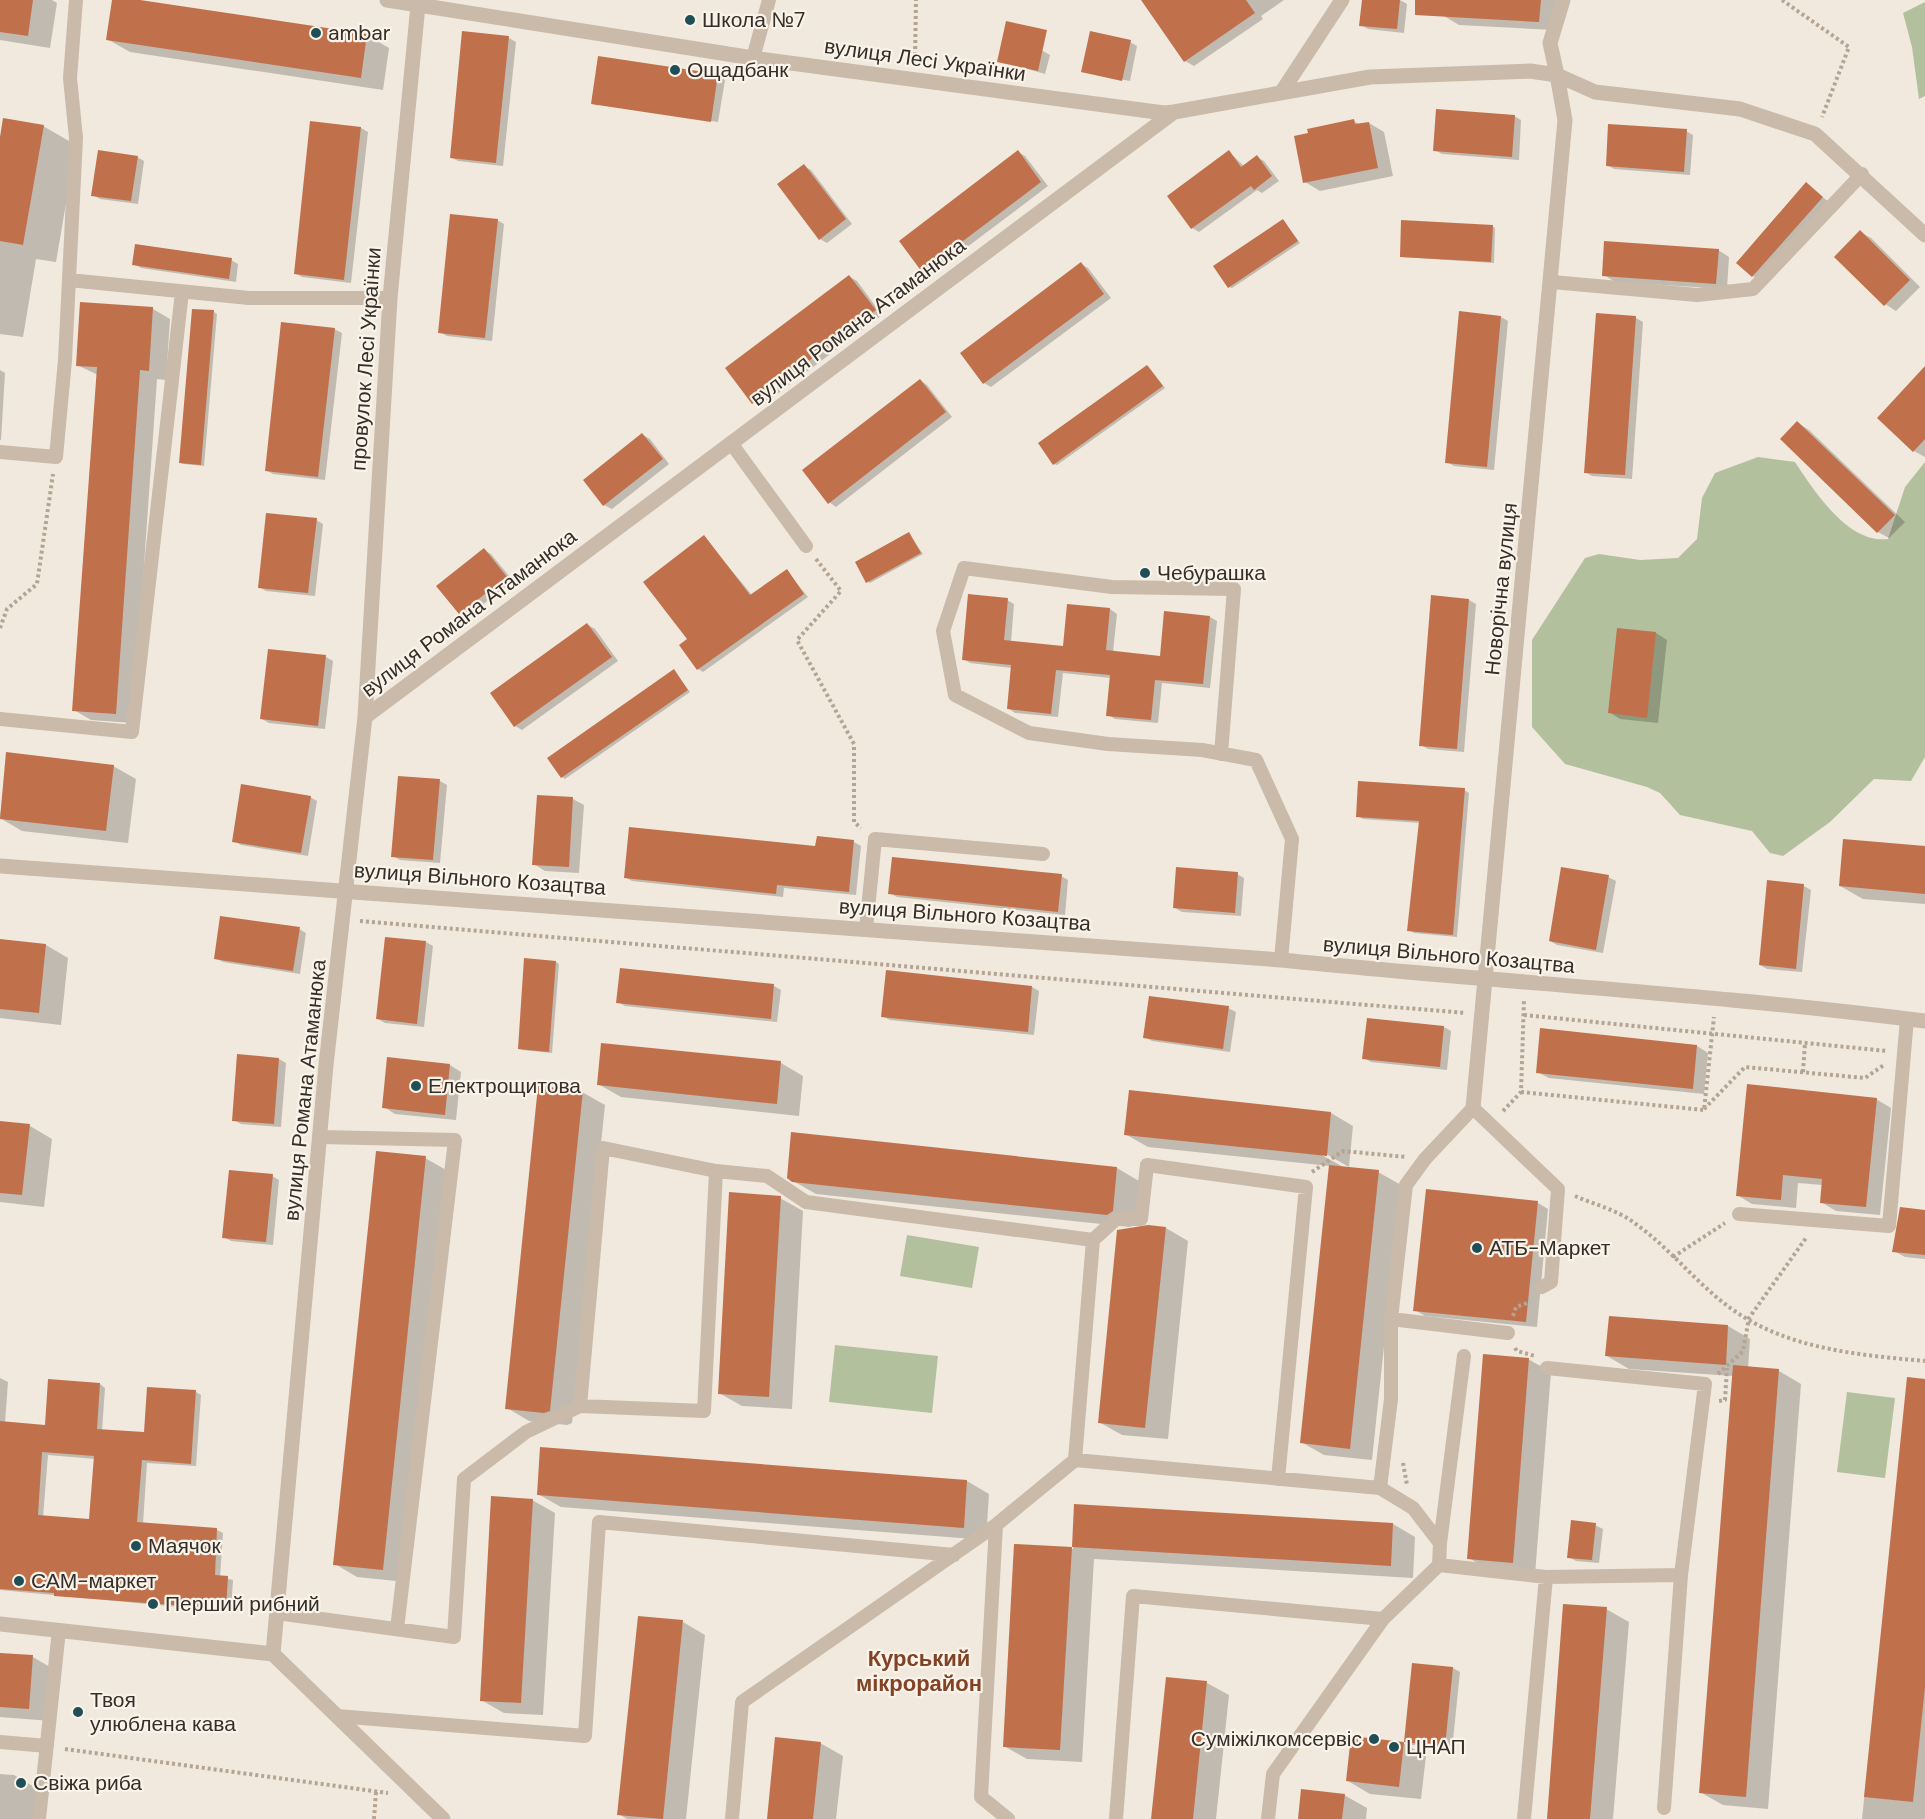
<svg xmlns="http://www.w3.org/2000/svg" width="1925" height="1819" viewBox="0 0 1925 1819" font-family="'DM Sans',sans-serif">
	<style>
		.green { fill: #b2c09e }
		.shadow { fill: #0003; fill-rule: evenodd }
		.building { fill: #c0714c; fill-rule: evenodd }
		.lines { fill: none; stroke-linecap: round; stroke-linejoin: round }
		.path { stroke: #b4a494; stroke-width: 4; stroke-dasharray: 3 3; stroke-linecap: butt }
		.lane { stroke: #c9baa9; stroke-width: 14 }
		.street { stroke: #c9baa9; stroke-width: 15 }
		.poi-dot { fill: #204e56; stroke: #f9f3e9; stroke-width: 2 }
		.labels { text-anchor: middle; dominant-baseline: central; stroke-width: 4.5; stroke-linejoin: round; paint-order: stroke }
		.poi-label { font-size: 21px; fill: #362e29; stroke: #f9f3e9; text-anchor: start }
		.street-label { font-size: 21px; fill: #362e29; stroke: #f9f3e9 }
		.neighbourhood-label { font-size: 22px; font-weight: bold; fill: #824226; stroke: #f9f3e9 }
	</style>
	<rect width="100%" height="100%" fill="#f1e9dd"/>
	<!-- green -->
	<path class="green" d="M1925,2v94l-6,3 -7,-52 -9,-34z
		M1758,457l37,5c20,30 53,82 93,77l17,-52 20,-25v295l-14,24 -37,-2 -44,43 -47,34 -13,-3 -18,-22 -72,-16 -20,-22 -13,-6 -82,-23 -33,-37v-87l53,-82 14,-4 41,6 38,-2 19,-19 5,-41 13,-25z
		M907,1235l72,12 -7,41 -72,-12z
		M835,1345l103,11 -6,57 -103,-11z
		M1847,1392l48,6 -10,80 -48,-6z"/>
	<!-- shadow -->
	<path class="shadow" d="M0,0h52l5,3 -7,45 -50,-8z
		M113,0h17l237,35 22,13 -6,42 -253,-38 -23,-13z
		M1153,0h131l-23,16 2,3 -69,47 -9,-5 -39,-57z
		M1364,0h36l7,4 -3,29 -36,-4 -7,-4z
		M1445,0h112l-3,30 -95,-5 -15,-9z
		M464,33l45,5 7,4 -13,124 -45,-5 -7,-4z
		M1130,42l7,4 -7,35 -48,-9z
		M1003,45l40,6 7,4 -5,19 -46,-13z
		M718,76l7,4 -7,42 -120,-18v2l-6,-3z
		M1514,116l7,4 -2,40 -77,-6 -7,-4z
		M1354,121l6,4 9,-2 15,9 9,44 -73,15 -15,-9z
		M43,126l33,19 -20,117 -20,-3 -13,78 -23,-3v-188z
		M361,128l7,4 -17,151 -49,-6 -7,-4z
		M1686,131l7,4 -3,40 -76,-6 -7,-4z
		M1018,152l7,4 23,30 -118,89 -7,-4z
		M1229,152l15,14 13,-9 7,4 15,20 -17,12 -5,-3 -58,42 -7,-4z
		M137,157l7,4 -6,43 -38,-5 -7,-4z
		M804,166l7,4 41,54 -25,19 -7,-4z
		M1806,184l23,18 -69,78 -7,-4z
		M497,220l7,4 -12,117 -45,-5 -7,-4z
		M1283,220l17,23 -68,45 -3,-1z
		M1492,226l3,2 -1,35 -93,-6z
		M1860,232l11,6 49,49 -24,24 -11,-7z
		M1718,250l11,7 -2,32 -112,-7 -11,-7z
		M231,260l7,4 -2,18 -95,-14 -7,-4z
		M1081,264l7,4 23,30 -120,89 -7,-4z
		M850,277l7,4 25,34 -122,92 -7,-4z
		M82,303l71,6 17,10 -4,61 -9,-1 -24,344 -42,-3 -17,-10 24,-335 -21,-10z
		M214,312l3,2 -13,152 -20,-2 -3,-1z
		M1597,315l39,3 7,4 -11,157 -40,-3 -7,-4z
		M1501,317l7,4 -14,149 -40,-4 -7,-4z
		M334,329l8,4 -17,147 -52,-6 -7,-4z
		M1148,366l17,22 -108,77 -3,-1z
		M1925,368v89l-11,-6z
		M0,370l5,3 -4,67h-1z
		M920,380l7,5 25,32 -116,90 -7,-5z
		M1798,423l11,7 96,92 -16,16 -11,-6z
		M643,435l7,4 19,25 -57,45 -8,-4z
		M316,520l7,4 -8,72 -49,-5 -7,-4z
		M909,534l14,20 -53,29 -3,-2z
		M704,537l48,58 35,-24 21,26 -105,75 -5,-3 -8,-29z
		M484,550l7,4 22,27 -46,36 -7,-4 -22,-27z
		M1007,600l7,4 -3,38 53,6 46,-39 7,5 -4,38 48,5 49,-40 7,4 -7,67 -48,-5 -4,40 -43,-4 -7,-4 3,-37 -48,-5 -5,44 -43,-4 -7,-5 4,-40 -42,-5 -7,-4z
		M1469,600l7,4 -12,148 -36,-3 -7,-4z
		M588,625l7,4 23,32 -96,69 -7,-4z
		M1656,633l11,7 -9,83 -38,-4 -11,-7z
		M269,650l57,7 7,4 -8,68 -56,-6 -7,-4z
		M674,671l16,21 -125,87 -3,-2 -13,-19z
		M7,754l106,12 23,13 -8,64 -106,-12 -22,-13z
		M400,777l40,4 7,4 -7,78 -40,-3 -7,-4z
		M1464,790l5,3 -12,144 -43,-4 -5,-3 11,-107 -57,-4 -5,-3z
		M310,797l7,4 -9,55 -67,-11 -7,-4z
		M573,799l11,6 -5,68 -34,-2 -11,-7z
		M854,842l7,4 -5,49 -72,-7 -1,9 -151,-16 -7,-4z
		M1925,847v57l-62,-5 -23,-13z
		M1237,874l7,4 -3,38 -59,-4 -7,-4z
		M1061,876l7,4 -3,35 -168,-18 -7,-4z
		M1608,877l8,4 -13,72 -46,-8 -7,-4z
		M1804,886l7,4 -9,82 -35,-3 -7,-4z
		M299,929l7,4 -6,41 -77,-12 -8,-4z
		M0,940l46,5 22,13 -7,67 -61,-7z
		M426,942l7,4 -9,81 -39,-4 -7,-4z
		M556,962l3,2 -7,89 -30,-3 -3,-2z
		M774,986l7,4 -4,32 -152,-16 -7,-4z
		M1032,987l7,4 -5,44 -144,-15 -8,-4z
		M1228,1008l8,4 -6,40 -78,-11 -7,-4z
		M1444,1027l7,4 -4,39 -76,-8 -7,-4z
		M1697,1046l11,7 -4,41 -155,-16 -12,-6z
		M279,1059l7,4 -5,64 -40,-3 -7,-4z
		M781,1063l22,13 -4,40 -178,-19 -23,-13z
		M450,1065l11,7 -5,48 -61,-6 -11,-7z
		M582,1092l23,13 -33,318 -5,2 -38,-4 -22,-13z
		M1130,1092l201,21 22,13 -4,41 -28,-16 -1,3 25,14 33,4 23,13 -29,275 -48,-5 -23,-13 29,-276 -182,-19 -23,-13z
		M1876,1099l15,9 -11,107 -44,-4 -15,-9 2,-17 -25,-2 -2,25 -44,-4 -15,-9z
		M0,1122l30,4 22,13 -8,68 -44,-5z
		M793,1134l324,34 22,13 -4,43 -5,3 -314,-33 -28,-16z
		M425,1158l23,13 -42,411 -49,-5 -22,-13z
		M272,1176l7,4 -6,65 -42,-4 -7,-4z
		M1427,1191l111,12 10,6 -11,118 -112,-11 -10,-6z
		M780,1198l23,13 -11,198 -50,-3 -23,-13z
		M1925,1211v48l-20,-2 -11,-6z
		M1166,1228l22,13 -20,198 -46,-4 -23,-13z
		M1728,1326l22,13 -2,29 31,3 22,13 -33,425 -45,-4 -23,-13 33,-416 -104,-7 -22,-13z
		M1528,1359l23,13 -16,203 -44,-4 -22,-13z
		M0,1378l8,4 -3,41 41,3 54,-42 5,4 -3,43 43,3 51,-42 5,3 -5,71 -49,-3 -4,61 74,6 6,3 -3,44 13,3 -2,32 -231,-22zM48,1455l47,4 -5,61 -47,-3z
		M1908,1379l17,2v438h-63z
		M541,1449l426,32 22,13 -3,46 -425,-33 -23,-13z
		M532,1500l23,13 -12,202 -39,-2 -23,-13z
		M1076,1506l317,18 22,13 -2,41 -319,-19 -12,203 -55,-3 -23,-13 12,-200 57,3z
		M1595,1525l8,4 -4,34 -23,-2 -7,-4z
		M1606,1609l23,13 -16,197h-64z
		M683,1622l22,13 -19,184h-59l-8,-5z
		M0,1654l33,3 22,13 -4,51 -51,-4z
		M1413,1664l40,4 7,4 -8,78 -47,-6 21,12 -5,43 -51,-5 -22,-13 4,-43 53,6z
		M1167,1678l40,5 22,12 -13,124h-63z
		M820,1743l23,13 -7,63h-67z
		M0,1774l14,1 22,13 -2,31h-34z
		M1344,1795l23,13 -1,11h-67z"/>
	<!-- building -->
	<path class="building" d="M0,0h33l-5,36 -28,-4z
		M112,0h28l227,34 -6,44 -255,-38z
		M1141,0h105l9,13 -71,49z
		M1362,0h38l-3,29 -38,-3z
		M1415,0h126l-2,22 -124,-7z
		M1006,21l41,9 -9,41 -41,-9z
		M462,31l47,5 -13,127 -46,-5z
		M1090,31l41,9 -9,41 -41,-9z
		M598,56l120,18 -7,48 -120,-18z
		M1436,109l79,6 -3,42 -79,-6z
		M3,118l41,7 -21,120 -23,-4v-104z
		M1354,119l1,5 14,-2 9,46 -75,15 -9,-47 14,-3 -1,-4z
		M310,121l51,6 -17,153 -50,-6z
		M1608,124l79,5 -3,43 -78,-6z
		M98,150l40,6 -7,45 -40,-5z
		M1018,150l23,32 -119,90 -23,-31z
		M1229,150l12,17 16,-12 15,21 -18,14 -3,-4 -60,43 -24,-33z
		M804,164l42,55 -27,21 -42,-56z
		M1806,182l17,15 -71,80 -16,-14z
		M450,214l48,5 -13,119 -47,-5z
		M1283,219l15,22 -70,47 -15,-22z
		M1401,220l92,5 -2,37 -91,-5z
		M1860,230l50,50 -26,26 -50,-49z
		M1604,241l115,8 -3,35 -114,-8z
		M135,244l97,14 -3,21 -97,-14z
		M1081,262l23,32 -121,90 -23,-31z
		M849,275l27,35 -124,94 -27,-36z
		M80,302l73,5 -4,64 -9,-1 -24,344 -44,-3 25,-344 -21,-1z
		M192,309l22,1 -13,155 -22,-2z
		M1459,311l42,5 -14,151 -42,-4z
		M1596,313l40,3 -11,159 -41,-2z
		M281,322l54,6 -17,149 -53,-6z
		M1147,365l16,21 -110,79 -15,-22z
		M1925,366v73l-12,13 -36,-34z
		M920,379l26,33 -118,92 -26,-34z
		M1797,421l98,94 -18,18 -97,-94z
		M642,433l21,26 -60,47 -20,-26z
		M266,513l51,5 -9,75 -50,-5z
		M909,532l12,21 -55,30 -11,-21z
		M704,535l46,60 37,-26 17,25 -107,76 -18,-25 8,-6 -44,-57z
		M484,548l23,29 -48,37 -23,-28z
		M968,594l40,4 -4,42 59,6 4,-42 43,4 -4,42 54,6 4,-45 46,5 -7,68 -48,-4 -4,40 -45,-4 4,-41 -54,-5 -5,44 -44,-5 4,-44 -49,-5z
		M1431,595l38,4 -12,150 -38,-3z
		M587,623l25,34 -98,70 -24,-34z
		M1617,628l39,4 -9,86 -39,-5z
		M268,649l58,6 -8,71 -58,-7z
		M674,669l14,21 -127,88 -14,-20z
		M6,752l108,13 -8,66 -106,-12z
		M398,776l42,3 -7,81 -42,-3z
		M1358,781l107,7 -12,147 -46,-4 12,-110 -63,-4z
		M241,784l70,12 -10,57 -69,-11z
		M537,795l36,2 -4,70 -37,-2z
		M629,827l186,19 2,-10 37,4 -5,52 -72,-7 -1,9 -152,-16z
		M1843,839l82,7v48l-86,-8z
		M892,857l170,17 -4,38 -170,-18z
		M1176,867l62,5 -3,41 -62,-5z
		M1561,867l48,8 -13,75 -47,-9z
		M1767,880l37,4 -8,85 -37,-4z
		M220,916l80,11 -7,44 -79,-12z
		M385,937l41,4 -9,83 -41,-5z
		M0,939l46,5 -7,69 -39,-4z
		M524,958l32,3 -7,91 -31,-3z
		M620,968l154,16 -3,35 -155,-16z
		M886,970l146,16 -4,46 -147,-15z
		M1149,996l80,10 -6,43 -80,-11z
		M1367,1018l77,8 -4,41 -78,-8z
		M1540,1028l157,17 -4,44 -157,-16z
		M601,1043l180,18 -4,43 -180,-19z
		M237,1054l42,4 -5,66 -42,-3z
		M387,1057l63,7 -5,51 -63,-7z
		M1747,1084l130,14 -11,109 -46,-4 2,-24 -39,-4 -2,25 -45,-4z
		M538,1086l45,4 -33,321 -6,2 -39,-4z
		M1129,1090l202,22 -4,44 -203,-21z
		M0,1121l30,3 -8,71 -22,-2z
		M791,1132l326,35 -4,44 -6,4 -315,-33 -5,-4z
		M376,1151l50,5 -43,414 -50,-5z
		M1329,1165l50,5 -29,279 -50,-6z
		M229,1170l44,4 -7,68 -44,-4z
		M1426,1189l112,12 -12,121 -113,-11z
		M729,1192l52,4 -12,201 -51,-3z
		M1900,1207l25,3v45l-33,-3z
		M1148,1225l18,2 -21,201 -47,-5 19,-193z
		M1609,1316l119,9 -2,40 -121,-9z
		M1483,1354l46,4 -16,205 -46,-4z
		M1733,1365l46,4 -33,428 -47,-4z
		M1907,1377l18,2v308l-12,115 -49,-5z
		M48,1379l52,4 -3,46 47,3 3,-45 49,3 -5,74 -49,-4 -5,62 80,6 -2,47 13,1 -2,33 -172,-13v-3l-54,-4v-168l45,4zM42,1452l52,4 -5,63 -51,-4z
		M540,1447l427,33 -3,48 -427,-33z
		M491,1496l42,3 -12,204 -41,-2z
		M1074,1504l319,19 -2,43 -319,-19z
		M1571,1520l25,3 -4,37 -25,-2z
		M1014,1544l58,3 -12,203 -57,-3z
		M1563,1604l44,3 -17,212h-43z
		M638,1616l45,4 -20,199 -46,-4z
		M0,1653l33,2 -4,54 -29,-2z
		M1412,1663l41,4 -8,80 -41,-5z
		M1166,1677l41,4 -14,138h-42z
		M1351,1736l53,6 -5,45 -53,-6z
		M775,1737l46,5 -8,77h-46z
		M1301,1789l44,5 -3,25h-44z"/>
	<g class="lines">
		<!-- path -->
		<path class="path" d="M1782,0l67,47 -27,70
			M915,61l1,-61
			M816,559l25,32 -44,49 57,104v78l7,6
			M0,628l7,-19 30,-25 16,-110
			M360,921l1105,92
			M1524,1015l363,36
			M1803,1072l2,-29
			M1521,1092l183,18 10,-93
			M1704,1109l41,-42 120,11 19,-13
			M1503,1111l18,-19 3,-92
			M1312,1172l31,-21 63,6
			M1575,1196c18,8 42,14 58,26 35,24 62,60 96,85 56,42 129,48 196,54
			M1673,1257l52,-34
			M1513,1316l3,-9 14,-5
			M1515,1348l2,3 18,5
			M1718,1374l25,-23 6,-33 57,-80
			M1719,1401l6,-1 2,-32
			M1403,1463l4,22
			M65,1749l323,44
			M374,1819l2,-27"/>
		<!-- lane -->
		<path class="lane" d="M753,58l16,-58
			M69,280l180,18h141
			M1552,282l145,13 56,-6 109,-115
			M731,443l75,103
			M0,452l56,5 9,-97 11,-222 -6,-60 6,-78
			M0,719l132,13 50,-440
			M1221,754l13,-165 -122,-2 -148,-19 -21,63 12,64 74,38 79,11 94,6 54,10 36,79 -11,121
			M866,929l9,-90 168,15
			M320,1137l135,3 -58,489
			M1739,1214l150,12 18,-207
			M1391,1319l117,14
			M1547,1368l158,16 -24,191
			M580,1406l23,-258 113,23
			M1075,1460l18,-220 23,-21h25l6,-54 159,22 -28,292
			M1440,1543l24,-187
			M1439,1565l107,12 135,-2 -17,233
			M277,1613l177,24 10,-158 62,-47 54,-26 124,5 12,-240 51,5 39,26 287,38
			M337,1716l248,20 14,-214 355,33
			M0,1742l47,4
			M39,1819l20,-189
			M732,1819l10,-117 254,-177
			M1008,1819l-27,-22 15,-272 79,-65 305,28
			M1116,1819l17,-223 250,23
			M1268,1819l5,-45 110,-155 56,-54 1,-22 -27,-35 -33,-20 11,-89v-80l15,-134 19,-26 48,-51 85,81 -7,93 -9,5
			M1524,1819l22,-242"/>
		<!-- street -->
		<path class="street" d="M387,0l366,58 411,55 10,-1
			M1563,0l-13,43 7,32 38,17 145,17 75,25 110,101
			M1281,93l61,-93
			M365,717l25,-419 28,-293
			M0,866l1281,94c215,22 430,34 644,61
			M0,1624l273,30
			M443,1819l-170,-165 53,-589 39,-348 809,-605 196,-35 160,-6 27,4 8,45 -92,988"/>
	</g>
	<!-- markers -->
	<g class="poi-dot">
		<circle cx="690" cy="20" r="6"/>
		<circle cx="316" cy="33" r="6"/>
		<circle cx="675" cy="70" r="6"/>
		<circle cx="1145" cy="573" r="6"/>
		<circle cx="416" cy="1086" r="6"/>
		<circle cx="1477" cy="1248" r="6"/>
		<circle cx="136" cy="1546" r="6"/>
		<circle cx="19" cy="1581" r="6"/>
		<circle cx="153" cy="1604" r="6"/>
		<circle cx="78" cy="1712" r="6"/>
		<circle cx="1374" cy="1739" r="6"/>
		<circle cx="1394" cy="1747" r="6"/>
		<circle cx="21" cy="1783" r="6"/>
	</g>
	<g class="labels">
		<!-- poi labels -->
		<g class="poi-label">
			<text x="702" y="20">Школа №7</text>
			<text x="328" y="33">ambar</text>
			<text x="687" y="70">Ощадбанк</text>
			<text x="1157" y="573">Чебурашка</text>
			<text x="428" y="1086">Електрощитова</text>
			<text x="1489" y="1248">АТБ-Маркет</text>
			<text x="148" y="1546">Маячок</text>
			<text x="31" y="1581">САМ-маркет</text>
			<text x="165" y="1604">Перший рибний</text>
			<text x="90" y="1700">Твоя<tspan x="90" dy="24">улюблена кава</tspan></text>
			<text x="1362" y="1739" text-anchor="end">Суміжілкомсервіс</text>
			<text x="1406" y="1747">ЦНАП</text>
			<text x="33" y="1783">Свіжа риба</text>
		</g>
		<!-- street labels -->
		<g class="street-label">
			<text transform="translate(925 60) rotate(8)">вулиця Лесі Українки</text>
			<text transform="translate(858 322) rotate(-37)">вулиця Романа Атаманюка</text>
			<text transform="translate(366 359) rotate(-86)">провулок Лесі Українки</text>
			<text transform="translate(1501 589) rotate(-84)">Новорічна вулиця</text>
			<text transform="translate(469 613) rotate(-37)">вулиця Романа Атаманюка</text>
			<text transform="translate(480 879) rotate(4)">вулиця Вільного Козацтва</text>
			<text transform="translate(965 915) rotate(4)">вулиця Вільного Козацтва</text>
			<text transform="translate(1449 955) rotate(5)">вулиця Вільного Козацтва</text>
			<text transform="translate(305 1090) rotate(-84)">вулиця Романа Атаманюка</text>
		</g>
		<!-- neighbourhood labels -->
		<g class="neighbourhood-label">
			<text x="919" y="1658">Курський<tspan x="919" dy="25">мікрорайон</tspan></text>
		</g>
	</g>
</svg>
